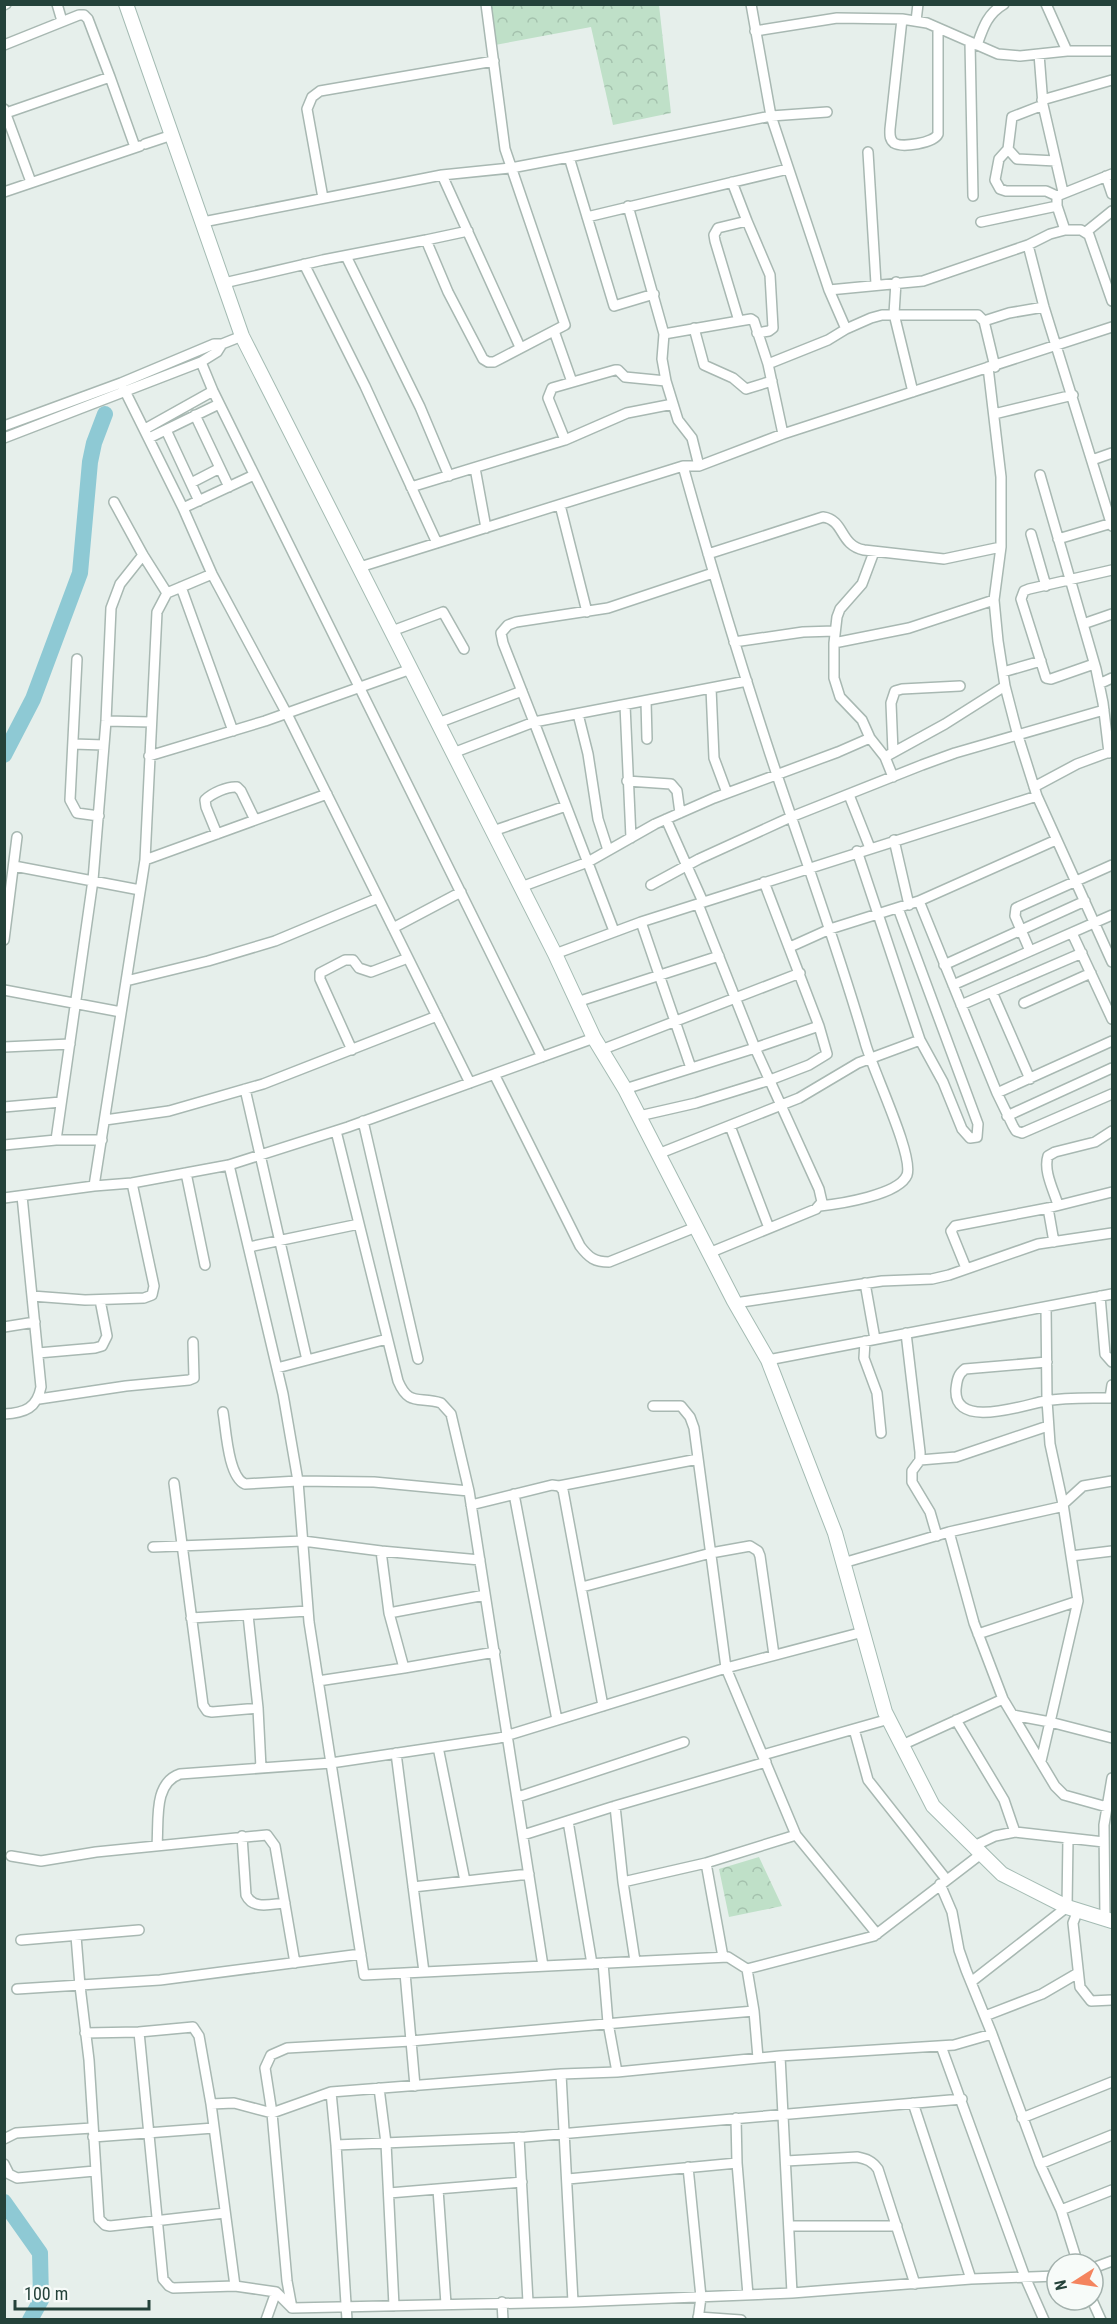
<svg xmlns="http://www.w3.org/2000/svg" width="1117" height="2324" viewBox="0 0 1117 2324" font-family="'Roboto Condensed',sans-serif">
	<style>
		.forest { fill: url(#forest-crowns) }
		.lines { fill: none; stroke-linecap: round; stroke-linejoin: round }
		.river { stroke: #8ec9d4; stroke-width: 16 }
		.minor-casing { stroke: #a8b8b2; stroke-width: 12 }
		.secondary-casing { stroke: #a4bbb3; stroke-width: 16 }
		.minor { stroke: #fff; stroke-width: 9 }
		.secondary { stroke: #fff; stroke-width: 14 }
	</style>
	<defs>
		<pattern id="forest-crowns" width="20" height="18" patternUnits="userSpaceOnUse" patternTransform="scale(1.5)"><rect width="20" height="18" fill="#bfe0c8"/><path d="M2 6a3 3 0 1 1 6 0M12 15a3 3 0 1 1 6 0" fill="none" stroke="#a4c1ad"/></pattern>
	</defs>
	<rect width="100%" height="100%" fill="#e6efeb"/>
	<!-- forest -->
	<path class="forest" d="M489,5h170l12,108 -58,12 -22,-98 -96,18z
		M759,1857l23,49 -53,11 -10,-48z"/>
	<g class="lines">
		<!-- river -->
		<path class="river" d="M4,755l29,-56 47,-126 10,-111 4,-19 11,-29
			M4,2202l36,51 1,47 -11,20"/>
		<!-- minor casing -->
		<g class="minor-casing">
			<path id="minor" d="M57,4l5,17
				M751,4l20,112 58,174 17,39 25,-11 11,-3h96l6,6 11,46
				M1046,4l21,47
				M4,5l2,-1
				M902,19l-12,110c0,5 -1,10 4,14 8,5 40,0 44,-9v-106
				M916,21l2,-17
				M755,31l82,-13 65,1 25,4 71,31 22,2 47,-5h45
				M970,42l3,154
				M4,45l75,-30h5l4,4 22,58 -104,36
				M977,45c6,-17 10,-31 27,-41
				M1039,54l4,51 -31,12 -4,32 -9,10 -4,21 5,9 6,2h40l11,5
				M110,77l25,70
				M1042,100l70,-20
				M1043,105l20,87
				M4,109l27,73
				M145,144l27,-9
				M1008,149l9,10 39,2
				M868,152l8,132
				M569,157l45,149 40,-12
				M442,175l78,172
				M1106,176l6,18
				M732,182l15,39 -29,7 -4,7 1,6 24,80 12,-2 3,2 14,43 15,70
				M4,192l136,-46
				M323,198l-16,-89 5,-12 8,-6 174,-30
				M628,206l36,128 -2,25 4,22 12,39 14,18 7,28
				M587,217l201,-48
				M747,221l23,54 3,53 -4,3 -12,2
				M203,222l239,-47 69,-7 58,-11 202,-41 56,-4
				M981,222l76,-16
				M1065,230l-8,-24v-10l55,-22
				M1086,232l26,-21
				M426,240l42,-9
				M1028,245l16,62 68,219
				M346,256l74,151 29,69
				M304,264l61,122 72,157
				M896,282l-2,32 19,78
				M224,283l99,-23 103,-20 22,52 35,67 5,3h6l71,-37 -60,-176 -19,-145
				M829,290l94,-9 105,-36 22,-11 15,-4h16l8,5 23,66
				M984,321l25,-8 35,-6
				M694,328l10,37 29,13 13,11 26,-8
				M554,331l18,51
				M664,334l75,-13
				M201,362l12,29 329,666
				M768,364l60,-24 18,-11
				M988,367l13,110v70l-7,53 4,41 7,45 13,50 19,60 75,166
				M121,383l62,125 29,66 75,140 183,369
				M994,414l79,-19
				M195,415l34,72
				M4,426l117,-43 93,-39h8l20,-8
				M145,429l68,-38
				M166,430l33,71
				M4,438l197,-76 16,-10 5,-8
				M149,438l70,-34
				M565,440l-17,-42 4,-10 63,-18h3l7,7 41,4
				M1092,460l20,-7
				M683,466c29,104 60,207 94,309 30,89 62,177 88,267 7,27 49,113 42,133 -8,20 -68,29 -87,31
				M475,468l11,60
				M1040,475l56,194 7,34 6,50
				M191,483l29,-15
				M411,487l154,-47 62,-27 46,-9
				M114,502l29,53 24,38
				M560,505l27,107
				M183,508l71,-33
				M1031,534l15,52
				M1058,539l54,-16
				M874,552l-12,32 -22,25 -3,8 -3,26v35l6,19 22,23 8,18 15,19 8,20
				M708,554l115,-37c22,3 16,28 41,33l80,9 57,-12
				M360,567l323,-101h16l84,-32 329,-107
				M713,573l-105,35 -92,14 -8,3 -7,8 2,10 31,79 213,-41
				M181,587l52,144
				M1083,624l29,-10
				M392,631l51,-19 21,37
				M734,642l69,-10 32,-1
				M834,643l75,-15 85,-28
				M77,659l-7,141 7,13 22,3
				M1094,664l-43,15 -5,-1 -25,-79 3,-8 5,-2 83,-19
				M1003,672l38,-11
				M1099,684l13,-6
				M711,688l3,70 13,35
				M646,701l1,38
				M625,705l6,133
				M578,714l10,40 10,65 10,31
				M106,721l45,1
				M438,723l84,-32
				M73,744l31,1
				M893,752l-2,-49 4,-12 7,-2 58,-3
				M453,753l81,-31 80,209
				M149,756l116,-35 146,-52
				M885,757l60,-33 60,-38
				M627,781l44,3 6,7 3,22
				M1034,787l43,-23 35,-13
				M849,795l21,53
				M666,819l37,83
				M493,831l73,-25
				M217,834l-11,-27 -1,-7c7,-7 23,-14 32,-13l4,4 14,29
				M894,840l15,65
				M145,860l182,-66
				M14,866l126,24
				M651,885l48,-26 92,-42 131,-52 33,-12 149,-43
				M521,887l67,-25 67,-38 59,-26 124,-46 32,-14
				M919,901l137,-61
				M698,904l57,144 64,-22 -55,-144
				M898,908l80,216 -1,13 -7,1 -8,-9 -19,-47 -23,-42
				M641,922l50,146
				M393,928l68,-36
				M1072,933l40,86
				M4,940l13,-103
				M790,947l40,-18 89,-28 78,192 115,-52
				M1030,951l-15,-35 1,-8 96,-43
				M555,954l86,-32 396,-126
				M944,965l141,-64
				M126,981l82,-20 67,-20 103,-43
				M953,985l159,-70
				M4,990l117,22
				M992,992l38,87
				M577,1002l142,-46
				M1024,1003l67,-30
				M961,1005l121,-52
				M4,1047l66,-3
				M352,1050l-32,-71v-6l25,-13h8l6,8 12,4 37,-14
				M601,1050l199,-77
				M494,1074l86,172c9,12 15,16 29,16l87,-35
				M245,1089l62,271
				M625,1089l130,-41 64,141 3,13 -6,7 -107,44
				M997,1093l16,33 3,5 6,2 90,-39
				M4,1107l57,-5
				M639,1116l57,-13 74,-23 39,-15 18,-11 -8,-28
				M1007,1116l105,-48
				M105,1120l64,-9 94,-27 174,-68
				M363,1121l55,238
				M730,1126l39,102
				M336,1131l62,250c11,26 21,15 43,22l10,11 18,77
				M56,1140l37,-260 13,-159 5,-113 9,-24 23,-29
				M4,1145l52,-5h46
				M658,1154l141,-56 59,-35 62,-23 -63,-189
				M229,1165l54,229 15,87 11,141 55,353 364,-18 19,12 127,-33 107,-82
				M186,1173l19,92
				M94,1186l51,-326 12,-248 10,-19 45,-19
				M4,1198l90,-12 38,-3 97,-18 119,-38 246,-89
				M1058,1205c-4,-14 -15,-34 -10,-49l7,-4 40,-10 17,-11
				M1048,1208l6,34
				M249,1247l110,-23
				M966,1268l-15,-37 4,-5 93,-18 64,-16
				M865,1283l10,56
				M32,1296l53,4 59,-2 8,-3 2,-9 -22,-103
				M1100,1296l5,58 7,8
				M735,1303l147,-22 50,-2 17,-4 89,-31 74,-11
				M4,1327l31,-5
				M906,1333l14,119v8l-8,11v11l18,30 7,24
				M865,1341l-1,17 13,35 4,40
				M38,1353l57,-5 7,-2 5,-10 -7,-36
				M768,1360l344,-66
				M1047,1362l-82,7c-7,5 -8,11 -9,20 -3,41 68,16 89,12 21,-4 44,-3 65,-3l2,-13
				M277,1368l110,-29
				M39,1399l87,-13 63,-6 5,-2 -1,-36
				M653,1406h28l9,11 4,11 32,240 70,167 81,99
				M223,1412c3,17 5,65 22,72l53,-3 76,1 95,9 74,475
				M4,1414c21,-1 33,-6 37,-27l-19,-191
				M920,1460l36,-3 92,-31
				M174,1483l29,222 4,6 5,1 46,-4
				M559,1486l139,-27
				M514,1494l43,226
				M471,1505l81,-20 7,1 4,4 40,216
				M949,1532l25,91 29,76 52,87 9,9 43,12
				M153,1547l150,-6 78,10 8,62 15,55 91,-16
				M381,1551l99,9
				M1071,1556l41,-5
				M843,1563l106,-31 111,-25 23,-21 29,-5
				M582,1587l129,-34 39,-7 8,5 2,5 14,99
				M389,1613l96,-18
				M248,1615l10,93 3,60
				M191,1618l117,-7
				M978,1634l100,-33
				M318,1681l86,-13
				M1013,1715l37,7 62,16
				M956,1720l48,80 11,32
				M854,1729l14,51 78,99
				M902,1745l101,-46
				M438,1747l27,134
				M396,1753l28,219
				M763,1755l126,-36
				M1041,1761l37,-160 -15,-97 -13,-60 -3,-44 -1,-93
				M518,1797l166,-55
				M615,1806l8,76 12,79
				M568,1821l24,143
				M523,1835l92,-29 151,-44
				M242,1836l4,59c7,15 25,9 39,8
				M157,1845c2,-24 -4,-62 23,-71l151,-11 168,-25 227,-70 137,-36
				M974,1846l21,-10 20,-4 89,10
				M11,1856l30,5 55,-9 171,-17 8,11 20,117
				M623,1882l83,-19
				M413,1887l116,-13
				M1078,1910l-5,13 7,64 11,14 21,-1
				M1105,1918l-1,-93 8,-47
				M76,1936l4,50 9,74 10,159 6,6 5,1 115,-13
				M21,1940l118,-10
				M723,1957l-17,-94 90,-28
				M603,1963l5,60 9,49
				M747,1969l7,42 -343,30 -124,7 -16,7 -6,13 7,45 15,168 5,27 281,-6 219,-9 179,-14 86,-3
				M405,1973l10,113
				M971,1982l96,-75 1,-69
				M17,1989l143,-9 201,-26
				M754,2011l4,47
				M985,2016l57,-22 36,-21
				M139,2032l24,247 6,7 4,2 62,-2
				M85,2033l54,-1 54,-5 6,9 12,68
				M992,2034l48,130 21,46 17,54
				M941,2046l84,231 19,43
				M780,2056l12,237
				M561,2074l12,228
				M379,2088l7,55 8,163
				M331,2092l5,53 189,-8 437,-38
				M913,2103l58,176
				M736,2118l1,45 11,132
				M1022,2118l90,-36
				M93,2137l121,-9
				M519,2137l9,165
				M4,2139l12,-6 76,-5
				M336,2145l11,175
				M786,2161l71,-4c10,2 15,4 21,12l37,115
				M4,2164l5,10 8,4 78,-7
				M1040,2164l72,-29
				M688,2167l13,130 -3,23
				M568,2179l169,-16
				M438,2189l8,115
				M389,2193l133,-11
				M1061,2210l51,-20
				M789,2226h108
				M1093,2268l19,-7
				M1092,2300l9,20
				M502,2302l1,18
				M292,2308l-16,-16 -41,-6 -24,-182 23,-1 38,10 59,-21 230,-18 56,-2 163,-16 174,-11 38,-11 -26,-64 -7,-20 -7,-38 -12,-28
				M698,2317l43,3
				M266,2320l10,-28"/>
		</g>
		<!-- secondary casing -->
		<g class="secondary-casing">
			<path id="secondary" d="M126,4l116,332 313,618 39,84 31,51 109,212 34,59 67,173 50,179 48,94 69,68 65,33 45,14"/>
		</g>
		<!-- minor -->
		<use href="#minor" class="minor"/>
		<!-- secondary -->
		<use href="#secondary" class="secondary"/>
	</g>
	<!-- border -->
	<rect width="1117" height="2324" fill="none" stroke="#24423a" stroke-width="12"/>
	<!-- north arrow -->
	<g transform="translate(1075 2282) rotate(258)"><circle r="28" fill="#f7fbf9" stroke="#a3b1ad" stroke-width="1.5"/>
	<path d="M0-4.5L10 22L0 15L-10 22Z" fill="#f4845f"/>
	<text y="-9" font-size="16" font-weight="bold" text-anchor="middle" fill="#24423a">N</text>
	</g>
	<!-- scale -->
	<path d="M15 2300v9h134v-9" fill="none" stroke="#24423a" stroke-width="3"/>
	<text x="24" y="2300" font-size="18" fill="#24423a" stroke="#f7fbf9" stroke-width="4.5" paint-order="stroke">100 m</text>
</svg>
